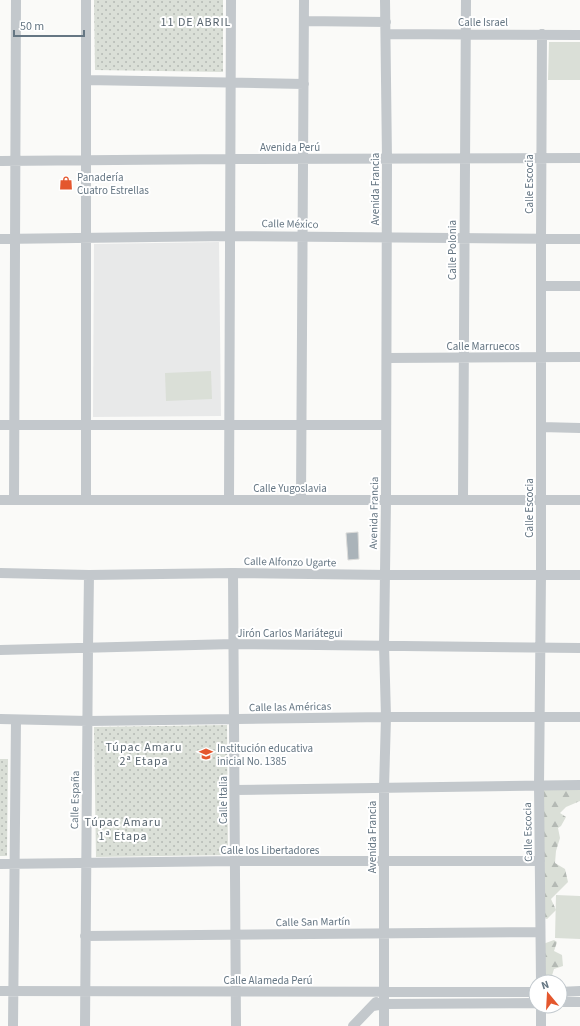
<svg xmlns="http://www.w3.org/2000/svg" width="580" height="1026" viewBox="0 0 580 1026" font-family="'Source Sans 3',sans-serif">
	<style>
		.built { fill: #e8e9e9 }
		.grass { fill: #dadfd7 }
		.forest { fill: url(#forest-firs) }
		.park { fill: url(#park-dots) }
		.building { fill: #aab3b9; stroke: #dcdcda }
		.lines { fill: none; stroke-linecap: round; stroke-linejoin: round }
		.minor { stroke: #c3c8cc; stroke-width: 10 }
		.labels { text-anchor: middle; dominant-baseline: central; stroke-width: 4; stroke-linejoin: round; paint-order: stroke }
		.street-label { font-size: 11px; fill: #657683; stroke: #fff }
		.poi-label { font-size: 11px; fill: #657683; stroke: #fff; text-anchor: start }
		.neighbourhood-label { font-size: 12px; letter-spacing: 1px; fill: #57646e; stroke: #fff }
	</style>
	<defs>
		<pattern id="forest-firs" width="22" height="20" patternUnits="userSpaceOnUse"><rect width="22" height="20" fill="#dadfd7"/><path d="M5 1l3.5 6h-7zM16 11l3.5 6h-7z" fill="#b4b9b4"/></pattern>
		<pattern id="park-dots" width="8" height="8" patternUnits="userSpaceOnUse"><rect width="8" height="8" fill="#dadfd7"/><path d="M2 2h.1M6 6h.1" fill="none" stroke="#b4b9b4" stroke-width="1.8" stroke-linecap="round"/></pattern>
	</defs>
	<rect width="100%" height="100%" fill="#fafaf8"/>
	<!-- built -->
	<path class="built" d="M219,242l2,174 -128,1 1,-173z"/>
	<!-- grass -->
	<path class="grass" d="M549,42h31v38h-32z
		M211,371l1,28 -46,2 -1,-28z
		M556,895l24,1v43l-25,-1z"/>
	<!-- forest -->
	<path class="forest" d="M539,785h41v16l-14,6 -6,6 6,4 -5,9 -3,2 2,10 -4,13 -1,12 10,6 3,13 -17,17 5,11 -9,9 -5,-2z
		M554,940l3,2 -3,9 8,4 1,11 -9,3 -4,13h-9l2,-38z"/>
	<!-- park -->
	<path class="park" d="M94,0h129v72l-128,-2z
		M227,725l1,130 -132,2 -2,-130z
		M0,759h8l-1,97h-7z"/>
	<!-- building -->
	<path class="building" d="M358,532l1,27 -11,1 -2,-27z"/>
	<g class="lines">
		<!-- minor -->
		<path class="minor" d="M304,21l82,1
			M386,34l194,1
			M86,80l218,4
			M0,161l230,-2 350,-1
			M0,239l230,-3 350,3
			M541,286h39
			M387,358l193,-1
			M0,425h386
			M541,427l39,1
			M0,500h580
			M14,500l2,-500
			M86,500v-500
			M229,500l2,-500
			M301,500l3,-500
			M463,500l3,-500
			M0,573l89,2 144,-2 152,2h195
			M233,573l3,453
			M0,650l234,-6 346,4
			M0,719l88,2 298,-4h194
			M235,790l345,-5
			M0,864l235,-3h305
			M85,936l455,-4
			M541,982l-2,-197 2,-210v-336l1,-205
			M0,991l536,1
			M560,992l20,-1
			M560,1002h20
			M373,1006l11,-2 152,-1
			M541,1006v20
			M13,1026l3,-306
			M85,1026l3,-379 1,-72
			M353,1026l23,-24
			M384,1026v-238l2,-71 -2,-72 2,-145 1,-341 -2,-159"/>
	</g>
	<!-- icons -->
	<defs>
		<g id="shop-bare" transform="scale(1.08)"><path d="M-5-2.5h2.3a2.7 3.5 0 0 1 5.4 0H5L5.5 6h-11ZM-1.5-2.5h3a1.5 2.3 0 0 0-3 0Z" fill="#e4572e" stroke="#fff" stroke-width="2.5" paint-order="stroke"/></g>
		<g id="school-bare" transform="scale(1.08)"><path d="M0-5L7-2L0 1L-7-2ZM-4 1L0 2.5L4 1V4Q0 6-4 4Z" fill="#e4572e" stroke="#fff" stroke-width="2.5" paint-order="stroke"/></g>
	</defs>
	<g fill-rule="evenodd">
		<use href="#shop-bare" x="66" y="183"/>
		<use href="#school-bare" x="206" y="754"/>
	</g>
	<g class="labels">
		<!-- street labels -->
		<g class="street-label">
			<text x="483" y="22">Calle Israel</text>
			<text x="290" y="147">Avenida Perú</text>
			<text transform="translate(529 184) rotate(-90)">Calle Escocia</text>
			<text transform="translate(375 189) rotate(-90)">Avenida Francia</text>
			<text transform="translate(290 224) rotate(1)">Calle México</text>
			<text transform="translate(452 250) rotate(-90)">Calle Polonia</text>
			<text x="483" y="346">Calle Marruecos</text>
			<text x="290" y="488">Calle Yugoslavia</text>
			<text transform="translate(529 508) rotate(-90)">Calle Escocia</text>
			<text transform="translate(374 513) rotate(-89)">Avenida Francia</text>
			<text transform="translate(290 562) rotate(1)">Calle Alfonzo Ugarte</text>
			<text x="290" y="633">Jirón Carlos Mariátegui</text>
			<text transform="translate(290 707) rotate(-1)">Calle las Américas</text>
			<text transform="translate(75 800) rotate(-89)">Calle España</text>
			<text transform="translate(223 800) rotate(-90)">Calle Italia</text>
			<text transform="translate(528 832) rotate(-91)">Calle Escocia</text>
			<text transform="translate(372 837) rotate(-90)">Avenida Francia</text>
			<text x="270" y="850">Calle los Libertadores</text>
			<text transform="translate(313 922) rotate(-1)">Calle San Martín</text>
			<text x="268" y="980">Calle Alameda Perú</text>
		</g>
		<!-- poi labels -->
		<g class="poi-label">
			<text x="77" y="177">Panadería<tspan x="77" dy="13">Cuatro Estrellas</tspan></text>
			<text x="217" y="748">Institución educativa<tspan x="217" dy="13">inicial No. 1385</tspan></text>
		</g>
		<!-- neighbourhood labels -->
		<g class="neighbourhood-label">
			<text x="196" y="22">11 DE ABRIL</text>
			<text x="144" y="747">Túpac Amaru<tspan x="144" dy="14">2ª Etapa</tspan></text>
			<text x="123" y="822">Túpac Amaru<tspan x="123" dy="14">1ª Etapa</tspan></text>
		</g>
	</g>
	<!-- north arrow -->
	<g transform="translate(548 994) rotate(342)"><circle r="19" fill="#ffffff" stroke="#c1c8cd"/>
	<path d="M0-3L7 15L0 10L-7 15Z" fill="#e4572e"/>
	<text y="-6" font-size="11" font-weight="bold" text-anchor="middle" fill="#657683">N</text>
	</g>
	<!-- scale -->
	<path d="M14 30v6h70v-6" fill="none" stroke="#657683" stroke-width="2"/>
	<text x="20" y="30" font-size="12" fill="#657683" stroke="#ffffff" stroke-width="3" paint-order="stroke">50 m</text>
</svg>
